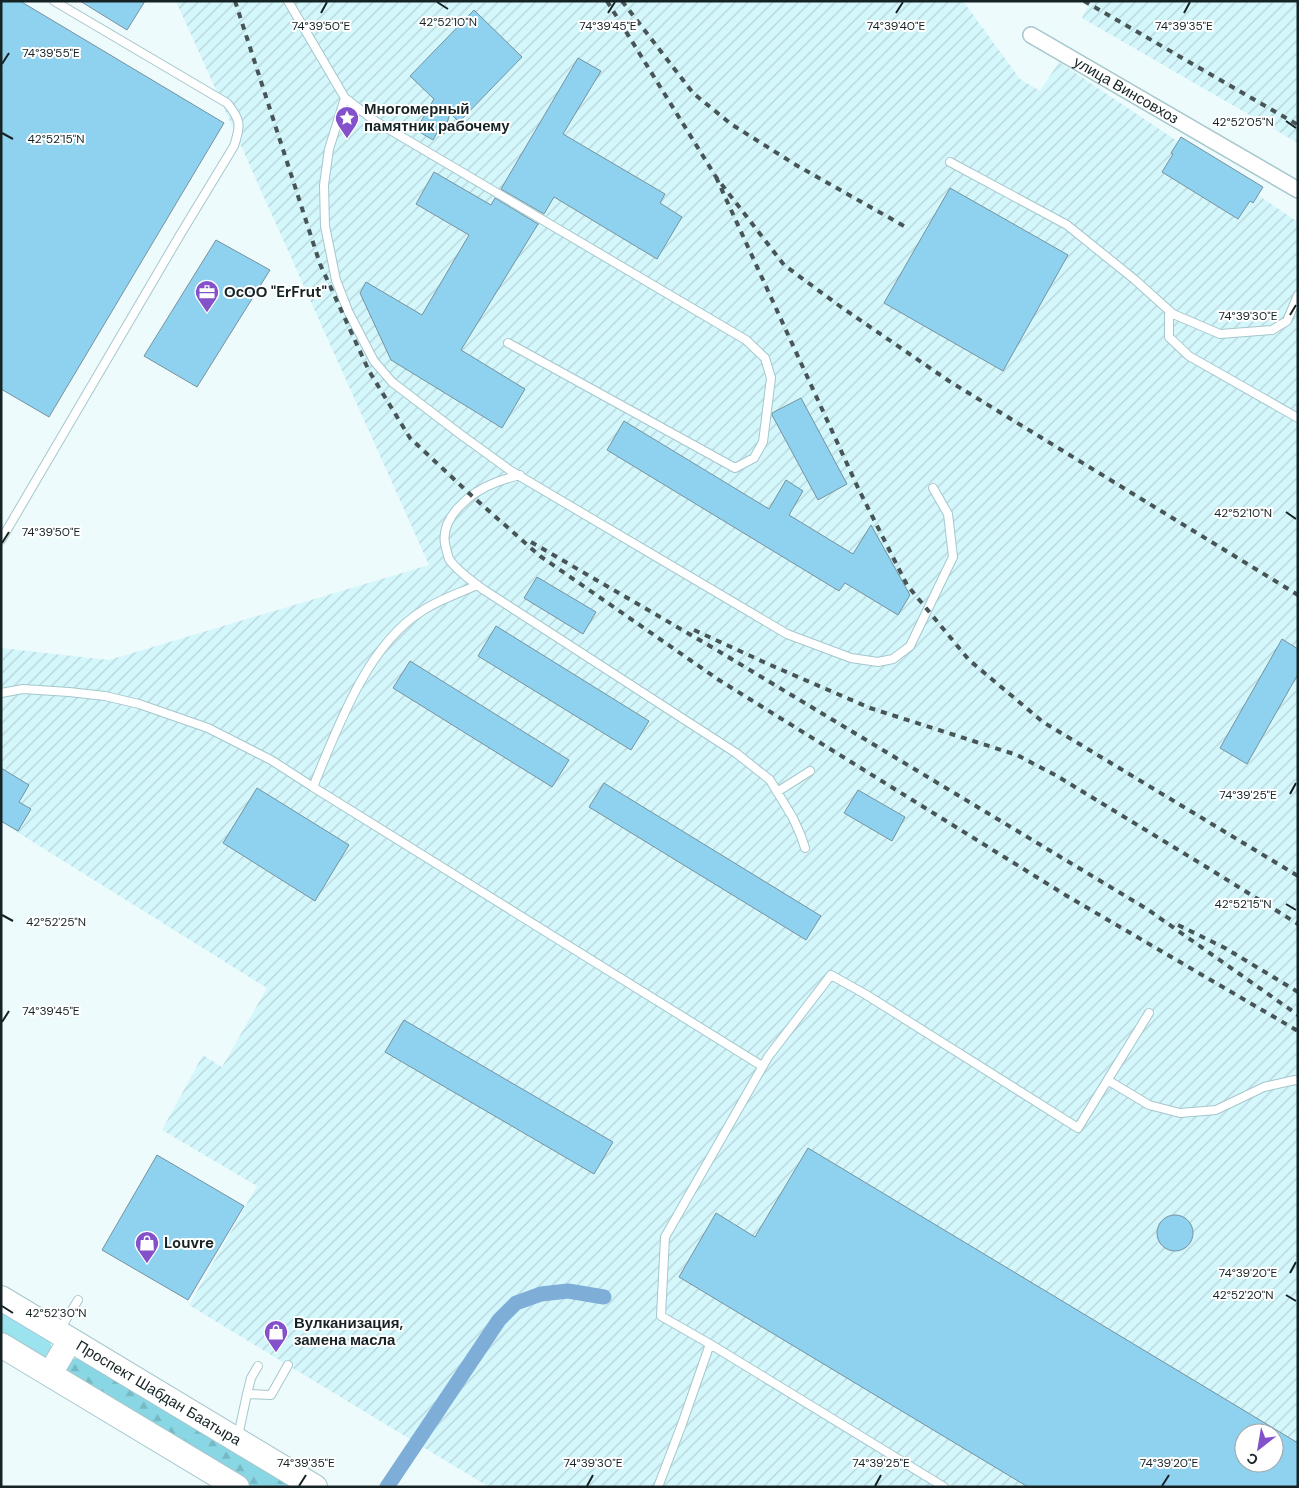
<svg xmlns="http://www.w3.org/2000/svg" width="1299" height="1488" viewBox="0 0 1299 1488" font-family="'DM Sans',sans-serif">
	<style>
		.industrial { fill: url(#industrial-furrows); fill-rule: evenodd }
		.grass { fill: #9ae3ef }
		.forest { fill: url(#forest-firs) }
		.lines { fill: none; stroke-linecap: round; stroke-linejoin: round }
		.canal { stroke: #7eaed7; stroke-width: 15 }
		.building { fill: #8fd2ef; stroke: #76929e; fill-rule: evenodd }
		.service-casing { stroke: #a5c7cc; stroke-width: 10 }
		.minor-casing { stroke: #a5c7cc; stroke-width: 18 }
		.primary-casing { stroke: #a5c7cc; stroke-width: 26 }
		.service { stroke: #fff; stroke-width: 8 }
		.minor { stroke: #fff; stroke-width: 15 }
		.primary { stroke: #fff; stroke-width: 24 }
		.rail { stroke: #485557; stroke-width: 4; stroke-dasharray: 6 6; stroke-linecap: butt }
		.ticks { fill: none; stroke: #162325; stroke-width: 2 }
		.labels { text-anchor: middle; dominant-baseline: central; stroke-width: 4; stroke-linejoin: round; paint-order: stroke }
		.street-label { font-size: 15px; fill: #162325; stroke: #fff }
		.poi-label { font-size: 15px; font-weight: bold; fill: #162325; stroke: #fff; text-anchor: start }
		.ticks-label { font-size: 12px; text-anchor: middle; fill: #162325; stroke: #fff; stroke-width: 4; stroke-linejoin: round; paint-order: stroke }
	</style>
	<defs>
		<pattern id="industrial-furrows" width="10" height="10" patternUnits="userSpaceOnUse" patternTransform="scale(1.25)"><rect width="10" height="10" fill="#d4f7fc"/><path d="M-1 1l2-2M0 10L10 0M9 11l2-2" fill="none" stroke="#b5d3d8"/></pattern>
		<pattern id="forest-firs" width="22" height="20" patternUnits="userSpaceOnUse" patternTransform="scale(1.25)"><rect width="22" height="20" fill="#89d7e4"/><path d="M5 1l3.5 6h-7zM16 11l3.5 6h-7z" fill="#76b8c3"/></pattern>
	</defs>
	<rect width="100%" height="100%" fill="#eefbfd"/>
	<!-- industrial -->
	<path class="industrial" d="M176,1h787l57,78 20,12 19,-29 239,160v1265h-809l-300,-182 68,-119 -95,-56 41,-75 19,12 45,-79 -266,-166v-174l108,12 320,-95zM1244,1433h30v30h-30z
		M1091,1h207v142l-216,-125z"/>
	<!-- grass -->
	<path class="grass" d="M1,1309l49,31c3,8 0,14 -7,18l-42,-21z"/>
	<!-- forest -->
	<path class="forest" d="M79,1358l220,129h-48l-178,-106 -5,-6 -2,-6 5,-10z"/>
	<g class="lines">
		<!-- canal -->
		<path class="canal" d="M387,1487l112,-167 17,-17 25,-9 27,-3 36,6"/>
	</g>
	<!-- building -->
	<path class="building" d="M1,1h19l204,122 -175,294 -48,-28z
		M80,1h65l-18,29z
		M474,10l48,47 -63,65 -9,-9 -6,21 -6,-3 -5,9 -17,-10 18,-31 -24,-23z
		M578,58l23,13 -38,63 102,60 -5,9 22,14 -25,42 -103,-62 -10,17 -43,-25z
		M1181,137l82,50 -10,16 -3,-2 -12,18 -76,-47 11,-18 -2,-1z
		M434,172l57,33 4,-7 43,26 -77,126 64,39 -23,39 -111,-68 -31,-67 6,-11 56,33 47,-80 -53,-31z
		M950,188l118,67 -65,116 -119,-68z
		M216,240l54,30 -73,117 -53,-31z
		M801,398l46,86 -29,16 -46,-85v-2z
		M624,421l145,88 17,-29 17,11 -14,24 64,39 18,-29 39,70 -12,20 -53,-32 -6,8 -232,-141z
		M537,577l59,35 -13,22 -59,-36z
		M496,626l153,95 -18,29 -153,-94z
		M1282,639l16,10v25l-51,90 -27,-16z
		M410,661l159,99 -17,27 -159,-99z
		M1,768l28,17 -10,17 12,7 -13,22 -17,-10z
		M604,783l217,133 -15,24 -217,-133z
		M257,788l92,57 -34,56 -92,-58z
		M858,790l47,27 -13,24 -48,-28z
		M404,1020l209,122 -19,32 -209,-122z
		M808,1148l490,295v44h-270l-349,-210 37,-64 39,24zM1244,1433h30v30h-30z
		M157,1155l87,51 -56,94 -86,-50z
		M1157 1233a18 18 0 1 1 36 0a18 18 0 1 1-36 0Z"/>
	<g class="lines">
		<!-- service casing -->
		<g class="service-casing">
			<path id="service" d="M288,1l57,97 30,23 371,219 19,18 6,20 -8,64 -9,16 -19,10 -227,-125
				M345,98l-16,51 -5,36 1,41 11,54 12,31 26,50 18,21 68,52 51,37 276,163 64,24 27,4 15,-3 17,-13 43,-89 -5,-43 -15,-26
				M950,162l117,63 67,54 39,35 47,20 52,-4 15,-9 11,-26
				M1169,311v26l20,19 109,62
				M520,475c-8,2 -15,4 -23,7 -25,9 -60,36 -51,66 1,4 2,8 3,11 8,12 24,23 35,31l252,163 34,27 23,38 8,18 4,12
				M1,540l179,-305 54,-89c7,-21 7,-26 -7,-43l-173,-102
				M1,693l22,-4 46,3 36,4 34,8 69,24 63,32 42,27c24,-58 54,-142 109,-176 16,-11 38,-18 55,-26
				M313,787l449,279
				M777,792l33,-21
				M1109,1081l40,24 31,8 36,-3 48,-23 31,-7 3,1
				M59,1331l19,-31
				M247,1394l4,-16 7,-12
				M238,1436l9,-42 24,1 17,-30
				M658,1487l24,-63 28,-80
				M944,1487l-234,-143 -49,-28 4,-79 103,-180 63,-82 34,19 213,134 71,-115"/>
		</g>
		<!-- minor casing -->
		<g class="minor-casing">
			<g id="minor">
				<path id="s1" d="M1031,35l267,155"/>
			</g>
		</g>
		<!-- primary casing -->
		<g class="primary-casing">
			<g id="primary">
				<path id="s2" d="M1,1298l314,189"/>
				<path d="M1,1345l236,142"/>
				<path d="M50,1374l20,-34"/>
			</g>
		</g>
		<!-- service -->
		<use href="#service" class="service"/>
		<!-- minor -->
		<use href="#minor" class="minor"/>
		<!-- primary -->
		<use href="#primary" class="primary"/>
		<!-- rail -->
		<path class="rail" d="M235,1l85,263 49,107 41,67 62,58 68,60 179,124 348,216 231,135
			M607,1l109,176 68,88 57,42 108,74 349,214
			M622,1l71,92 38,31 65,41 108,61
			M1084,1l214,124
			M716,177l143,313 48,95 62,75 74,62 255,154
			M531,542l179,104 437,263 151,106
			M694,630l74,34 102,44 147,47 40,21 151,92 90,56
			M1178,925l47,23 73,44"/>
	</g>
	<!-- ticks -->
	<path class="ticks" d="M437,2l11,7M321,13l6,-11M608,13l7,-11M896,13l7,-11M1184,13l6,-11M2,64l7,-11M1286,121l10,7M2,133l11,6M1290,315l6,-10M1286,512l10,7M2,543l7,-11M1290,794l6,-11M1286,904l10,6M2,915l11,6M2,1022l7,-11M1290,1273l6,-11M1286,1295l10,6M2,1306l11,7M299,1486l7,-11M587,1486l6,-11M875,1486l6,-11M1162,1486l7,-11"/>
	<!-- icons -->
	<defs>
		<g id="sight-pin" transform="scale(1.25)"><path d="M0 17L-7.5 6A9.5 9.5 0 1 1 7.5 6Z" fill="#8352ca" stroke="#fff"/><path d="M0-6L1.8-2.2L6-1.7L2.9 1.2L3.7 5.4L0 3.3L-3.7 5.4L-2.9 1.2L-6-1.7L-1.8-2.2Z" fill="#fff"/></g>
		<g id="office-pin" transform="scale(1.25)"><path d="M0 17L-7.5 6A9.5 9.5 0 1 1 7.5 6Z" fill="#8352ca" stroke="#fff"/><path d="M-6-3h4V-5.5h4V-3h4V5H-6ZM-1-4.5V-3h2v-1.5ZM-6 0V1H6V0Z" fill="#fff"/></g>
		<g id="shop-pin" transform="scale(1.25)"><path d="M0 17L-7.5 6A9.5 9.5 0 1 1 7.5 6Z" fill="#8352ca" stroke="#fff"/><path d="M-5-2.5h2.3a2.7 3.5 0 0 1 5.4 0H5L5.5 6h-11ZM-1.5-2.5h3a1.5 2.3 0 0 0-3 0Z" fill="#fff"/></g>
	</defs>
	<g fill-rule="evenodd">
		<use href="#sight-pin" x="347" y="118"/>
		<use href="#office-pin" x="207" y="292"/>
		<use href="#shop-pin" x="147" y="1243"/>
		<use href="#shop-pin" x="276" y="1332"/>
	</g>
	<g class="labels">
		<!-- street labels -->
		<g class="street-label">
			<text stroke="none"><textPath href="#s1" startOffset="110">улица Винсовхоз</textPath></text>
			<text stroke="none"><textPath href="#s2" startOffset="184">Проспект Шабдан Баатыра</textPath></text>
		</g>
		<!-- poi labels -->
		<g class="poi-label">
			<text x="364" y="109">Многомерный<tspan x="364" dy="17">памятник рабочему</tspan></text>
			<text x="224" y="292">ОсОО "ErFrut"</text>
			<text x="164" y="1243">Louvre</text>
			<text x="294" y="1323">Вулканизация,<tspan x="294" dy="17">замена масла</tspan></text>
		</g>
	</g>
	<g class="ticks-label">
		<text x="448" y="26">42°52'10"N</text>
		<text x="608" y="30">74°39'45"E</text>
		<text x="321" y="30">74°39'50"E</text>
		<text x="896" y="30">74°39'40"E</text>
		<text x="1184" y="30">74°39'35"E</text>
		<text x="51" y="57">74°39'55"E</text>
		<text x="1243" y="126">42°52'05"N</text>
		<text x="56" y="143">42°52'15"N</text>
		<text x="1248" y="320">74°39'30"E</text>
		<text x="1243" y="517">42°52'10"N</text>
		<text x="51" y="536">74°39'50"E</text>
		<text x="1248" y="799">74°39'25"E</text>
		<text x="1243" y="908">42°52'15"N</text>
		<text x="56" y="926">42°52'25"N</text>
		<text x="51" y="1015">74°39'45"E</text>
		<text x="1248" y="1277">74°39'20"E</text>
		<text x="1243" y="1299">42°52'20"N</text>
		<text x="56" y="1317">42°52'30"N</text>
		<text x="306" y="1467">74°39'35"E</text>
		<text x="593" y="1467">74°39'30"E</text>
		<text x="881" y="1467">74°39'25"E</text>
		<text x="1169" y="1467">74°39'20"E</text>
	</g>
	<!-- border -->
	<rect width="1299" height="1488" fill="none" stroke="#162325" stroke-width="5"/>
	<!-- north arrow -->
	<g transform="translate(1259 1448) rotate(211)"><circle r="24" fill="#ffffff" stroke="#a2a7a8"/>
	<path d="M0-4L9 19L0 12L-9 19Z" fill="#8352ca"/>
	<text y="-8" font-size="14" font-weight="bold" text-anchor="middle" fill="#162325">С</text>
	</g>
</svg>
